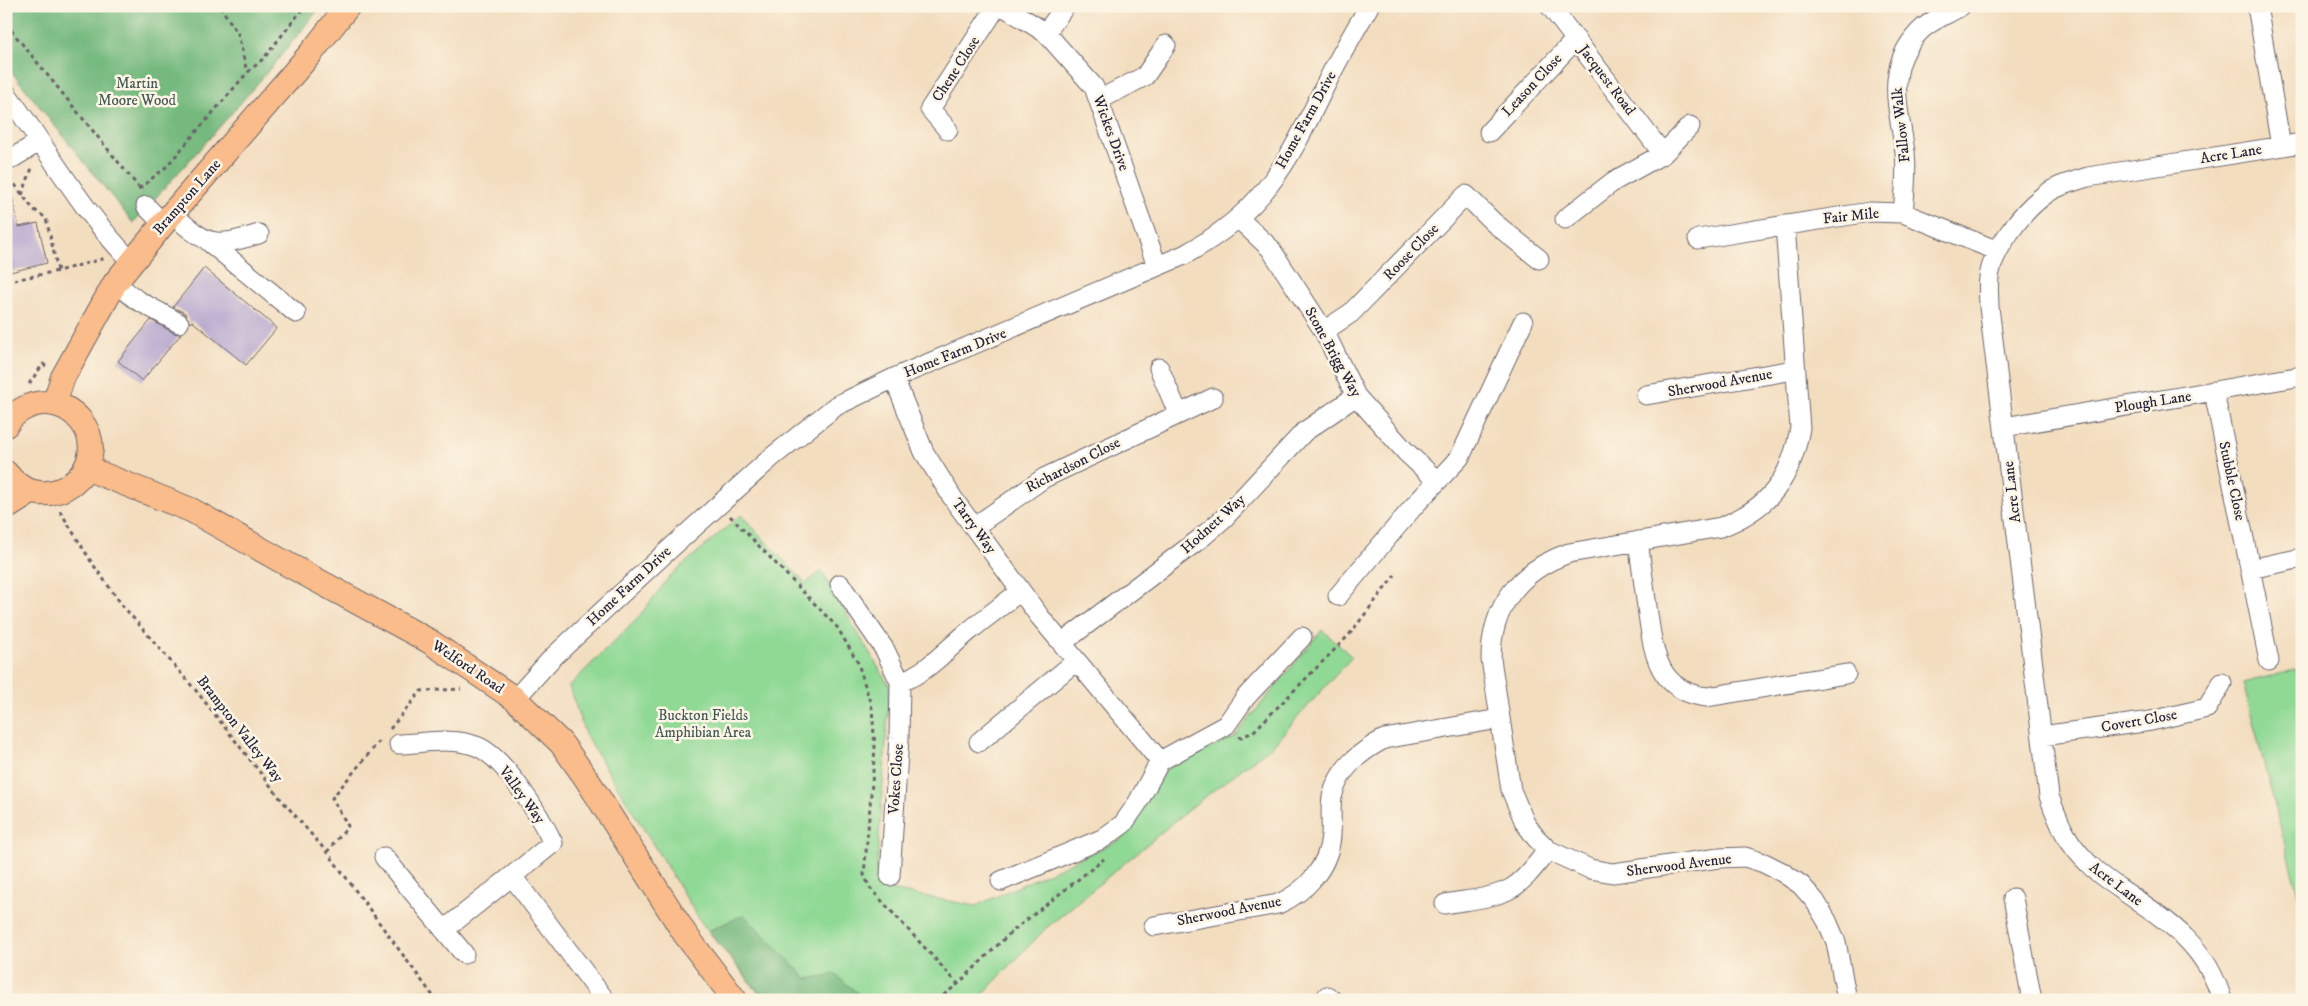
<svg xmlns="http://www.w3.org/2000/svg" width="2308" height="1006" viewBox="0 0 2308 1006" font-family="'IM FELL DW Pica',serif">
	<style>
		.green { fill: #90d995; stroke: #597e68 }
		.forest { fill: #74b97e; stroke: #4b6e5c }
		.building { fill: #b3a4ce }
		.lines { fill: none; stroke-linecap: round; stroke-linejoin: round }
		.minor-casing { stroke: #6b6369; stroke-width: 21 }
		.major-casing { stroke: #6b6369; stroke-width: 26 }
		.path { stroke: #6b6369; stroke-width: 3; stroke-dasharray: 4 4; stroke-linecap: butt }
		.minor { stroke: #fff; stroke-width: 19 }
		.major { stroke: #f9bc8a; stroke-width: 24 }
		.rail-casing { stroke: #22223b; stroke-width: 5.5 }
		.rail { stroke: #fcf5e5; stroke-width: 4; stroke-dasharray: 11; stroke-linecap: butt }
		.labels { text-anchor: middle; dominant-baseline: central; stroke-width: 5; stroke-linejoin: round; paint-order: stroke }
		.street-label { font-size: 15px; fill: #22223b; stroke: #fcf5e5 }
		.park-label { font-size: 15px; fill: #435956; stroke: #fcf5e5 }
	</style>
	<rect width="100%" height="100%" fill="#fcf5e5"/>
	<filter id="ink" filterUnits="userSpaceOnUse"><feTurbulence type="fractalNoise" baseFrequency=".02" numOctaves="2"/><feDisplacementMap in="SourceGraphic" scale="10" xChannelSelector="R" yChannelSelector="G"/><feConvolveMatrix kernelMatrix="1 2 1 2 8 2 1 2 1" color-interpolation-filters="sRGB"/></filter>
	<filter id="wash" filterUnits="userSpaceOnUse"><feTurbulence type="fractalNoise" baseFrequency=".0096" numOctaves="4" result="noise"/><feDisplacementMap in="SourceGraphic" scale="20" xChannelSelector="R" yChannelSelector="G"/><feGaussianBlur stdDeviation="1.12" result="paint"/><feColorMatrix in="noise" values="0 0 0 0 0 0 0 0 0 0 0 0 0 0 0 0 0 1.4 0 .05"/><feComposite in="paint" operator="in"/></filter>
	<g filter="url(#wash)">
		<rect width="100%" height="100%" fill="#f3ddbf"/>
		<!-- green -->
		<path class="green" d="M741,515l65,69 15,-13 69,116 -14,192 15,11 85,16 146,-67 44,-70 68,-32 88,-107 30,27 -80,89 -74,56 -153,127 -68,71h-213l-63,-78 -116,-188 -16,-48 68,-67 33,-43z
			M2302,668v242l-59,-227z"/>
		<!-- forest -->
		<path class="forest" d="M6,6h315c-59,76 -124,146 -188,217l-127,-158z
			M744,915l63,64 27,-5 32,26h-100l-58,-69z"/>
		<g id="blocks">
			<!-- building -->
			<path class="building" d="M12,196l7,31 19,-4 9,40 -41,10v-76z
				M204,268l73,60 -31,37 -54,-44 -2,2 -5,-10 -12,-6z
				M151,320l23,13 7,1 -39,47 -24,-20z"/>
		</g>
	</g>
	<g filter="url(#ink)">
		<use href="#blocks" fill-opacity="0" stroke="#6b6369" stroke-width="1"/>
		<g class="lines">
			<!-- minor casing -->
			<g class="minor-casing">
				<path id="minor" d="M1003,6l43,27 48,54 63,179
					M1550,6l113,148
					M2257,6l24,140
					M1046,33l19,-27
					M6,93c42,56 76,119 126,169
					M1099,100l46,-24 21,-31
					M948,130l-18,-21 67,-103
					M1489,132l87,-93
					M6,162l33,-20
					M146,206l17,18
					M1903,213c2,-20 4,-41 2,-61 -6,-44 -21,-83 14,-120 11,-12 28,-17 42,-26
					M172,214c37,32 40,34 87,20
					M1238,218l32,30 54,83 32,65 50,56 30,28
					M1565,219l49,-38 49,-27 27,-28
					M1785,225l15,203c-9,52 -31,80 -79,99l-152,26c-49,17 -78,53 -78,106l20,131 14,33 11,15 12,12 42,19 23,4 106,-15 26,-1 19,6 18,9 19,13 14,16 12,20 9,21 11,58
					M1698,239l172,-27 33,1 95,38
					M208,241l88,72
					M115,283l22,17 42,23
					M1324,331l27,-18 115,-118 27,27 46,37
					M1159,368l19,45
					M894,378l30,74 30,48 86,117 120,144
					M2214,392l55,269
					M1646,395l148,-25
					M2004,427l298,-51
					M974,527l70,-49 169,-80
					M1638,541c3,22 6,44 9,66 6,41 8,84 60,90l139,-23
					M2250,569l52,-11
					M840,584l45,66 15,32 -1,56 -9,138
					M1338,596l76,-90 46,-49 63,-135
					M1062,643l139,-105 23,-20 80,-86 52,-36
					M900,682c27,-9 46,-32 68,-50 17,-14 35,-27 52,-41
					M515,699l37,-41 110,-102 110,-99 64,-51 58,-28 290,-123c31,-17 63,-41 85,-70 26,-33 42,-72 61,-109 12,-24 26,-47 39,-70
					M2042,736l109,-15 56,-13 15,-25
					M979,742l97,-81
					M399,744c25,-1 54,-7 77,2 28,10 64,70 77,97l-41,33 93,124
					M384,857l80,97
					M1001,881l101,-42 21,-15 14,-20 23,-43 66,-36 19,-27 57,-61
					M2013,898l19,102
					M1445,904c20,-4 46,-5 65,-15 15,-8 27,-26 38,-39
					M1154,926l124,-22c28,-12 51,-37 53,-69 1,-12 -1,-26 1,-38 7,-29 28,-45 52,-58l115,-20
					M444,930l68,-54
					M1327,996l5,4
					M2222,1000c-15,-53 -51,-77 -94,-106 -13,-9 -28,-18 -39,-30 -22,-21 -30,-40 -40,-68l-60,-489c0,-11 -2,-24 1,-35 5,-24 32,-60 52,-75 13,-11 30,-15 46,-20l214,-34"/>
			</g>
			<!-- major casing -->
			<g class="major-casing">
				<path id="major" d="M54,404l9,-27 52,-94 48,-59 148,-171 37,-47
					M6,425c9,-14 25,-23 42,-22 13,1 25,8 33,18 36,47 -36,103 -75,52
					M86,468l105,42 96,54 142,77 86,58 46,44 25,35 99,156 50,66
					M6,508l25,-16"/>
			</g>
			<!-- path -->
			<path class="path" d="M220,6l18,28 9,38
				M6,24l135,166
				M10,178l23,31 13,9 12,53
				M139,189l27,-22 81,-94 17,-15 41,-52
				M22,195l10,-27
				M14,280l44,-9 48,-13
				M29,384l14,-20 4,3
				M60,511l32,52 30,42 76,88 82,105 51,59 105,143
				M730,516l107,111 21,36 14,45 3,40 -11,127 6,13 88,96
				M390,729l31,-38 40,-2
				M1239,738l14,-6 96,-97 46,-60
				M327,852l21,-26 -16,-28 49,-59
				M937,1000l21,-16 52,-51 94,-74"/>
			<!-- minor -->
			<use href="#minor" class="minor"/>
			<!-- major -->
			<use href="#major" class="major"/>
			<!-- rail casing -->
			<g class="rail-casing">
				<path id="rail" d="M6,375l1,1"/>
			</g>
			<!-- rail -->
			<use href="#rail" class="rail"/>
		</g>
	</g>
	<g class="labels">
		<!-- street labels -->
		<g class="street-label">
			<text transform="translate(956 69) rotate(-57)">Chene Close</text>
			<text transform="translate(1607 80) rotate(53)">Jacquest Road</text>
			<text transform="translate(1532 85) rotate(-47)">Leason Close</text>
			<text transform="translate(1306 120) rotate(-61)">Home Farm Drive</text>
			<text transform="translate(1901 125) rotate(-96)">Fallow Walk</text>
			<text transform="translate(1111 133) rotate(70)">Wickes Drive</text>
			<text transform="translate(2231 154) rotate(-9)">Acre Lane</text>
			<text transform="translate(187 197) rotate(-49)">Brampton Lane</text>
			<text transform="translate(1851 216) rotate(-6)">Fair Mile</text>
			<text transform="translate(1411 252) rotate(-46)">Roose Close</text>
			<text transform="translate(1333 352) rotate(61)">Stone Brigg Way</text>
			<text transform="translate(955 353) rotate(-22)">Home Farm Drive</text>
			<text transform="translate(1720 383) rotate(-10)">Sherwood Avenue</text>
			<text transform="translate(2153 402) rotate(-9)">Plough Lane</text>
			<text transform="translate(1073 465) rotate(-27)">Richardson Close</text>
			<text transform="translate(2232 481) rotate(78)">Stubble Close</text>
			<text transform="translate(2012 492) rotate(-97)">Acre Lane</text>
			<text transform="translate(1213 524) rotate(-42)">Hodnett Way</text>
			<text transform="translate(974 526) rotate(54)">Tarry Way</text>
			<text transform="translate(629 586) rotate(-43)">Home Farm Drive</text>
			<text transform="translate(468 667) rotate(34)">Welford Road</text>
			<text transform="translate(2139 721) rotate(-10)">Covert Close</text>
			<text transform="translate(240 729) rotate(52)">Brampton Valley Way</text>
			<text transform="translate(896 779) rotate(-86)">Vokes Close</text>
			<text transform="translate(522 795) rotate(54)">Valley Way</text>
			<text transform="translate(1679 865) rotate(-7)">Sherwood Avenue</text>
			<text transform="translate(2116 884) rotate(37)">Acre Lane</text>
			<text transform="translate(1229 911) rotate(-11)">Sherwood Avenue</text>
		</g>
		<!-- park labels -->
		<g class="park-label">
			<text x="137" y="83">Martin<tspan x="137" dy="17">Moore Wood</tspan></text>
			<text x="703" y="715">Buckton Fields<tspan x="703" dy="17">Amphibian Area</tspan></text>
		</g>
	</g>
	<!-- margin -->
	<rect width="2308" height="1006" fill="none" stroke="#fcf5e5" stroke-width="25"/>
</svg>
